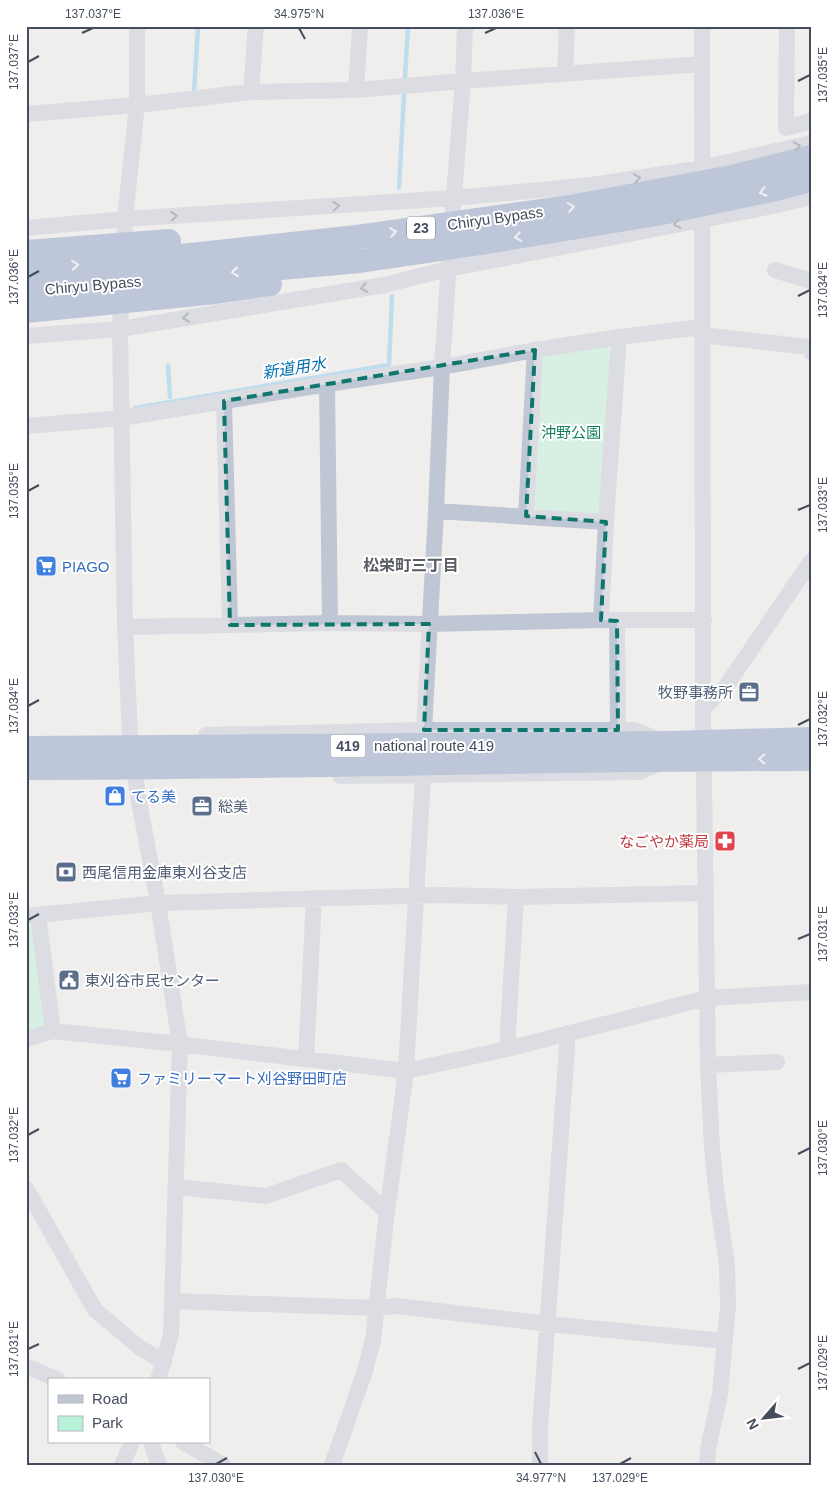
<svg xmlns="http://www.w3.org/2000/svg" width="837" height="1491" viewBox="0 0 837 1491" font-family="Helvetica,'Noto Sans JP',sans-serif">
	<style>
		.green { fill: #b9f1d8 }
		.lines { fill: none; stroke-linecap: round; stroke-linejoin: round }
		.stream { stroke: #83c8f0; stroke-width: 4.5 }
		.minor { stroke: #c0c7d4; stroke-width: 16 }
		.highway { stroke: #8296c0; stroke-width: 24 }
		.oneway { stroke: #707886 }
		.oneway2 { stroke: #f2f4f9 }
		.marked { fill: none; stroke: #0f766e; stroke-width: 4; stroke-dasharray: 10 6; stroke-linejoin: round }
		.ticks { fill: none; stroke: #454d5c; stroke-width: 2 }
		.labels { text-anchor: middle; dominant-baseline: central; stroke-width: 4; stroke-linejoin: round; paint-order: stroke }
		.shield { fill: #fff; stroke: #7d828d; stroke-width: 1 }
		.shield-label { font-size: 14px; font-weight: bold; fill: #454d5c }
		.street-label { font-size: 15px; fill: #454d5c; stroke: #fff }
		.park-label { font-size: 15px; fill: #12815b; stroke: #fff }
		.shop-label { font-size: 15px; fill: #366cbe; stroke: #fff; text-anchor: start }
		.service-label { font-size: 15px; fill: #4e5e75; stroke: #fff; text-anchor: start }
		.health-label { font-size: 15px; fill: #be3a42; stroke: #fff; text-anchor: end }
		.water-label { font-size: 16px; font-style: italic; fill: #0570af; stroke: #fff }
		.neighbourhood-label { font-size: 16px; font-weight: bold; fill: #5a5c63; stroke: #fff }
		.neatline { fill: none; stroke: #454d5c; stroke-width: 2 }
		.ticks-label { font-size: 12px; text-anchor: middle; fill: #454d5c }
	</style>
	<rect width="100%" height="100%" fill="#f0eeed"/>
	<!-- green -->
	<path class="green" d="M606,344l4,6 -8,161 -5,4 -60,-4 -4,-6 8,-145 5,-6z
		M32,922l13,105 -19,6v-110z"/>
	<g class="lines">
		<!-- stream -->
		<path class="stream" d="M405,77l3,-51
			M194,92l4,-66
			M399,188l5,-94
			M168,366l2,31
			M135,408l254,-43 3,-69"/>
		<!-- minor -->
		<path class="minor" d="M702,26l1,683 5,356 4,83 4,41 11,76 1,41 -8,88 -12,55 -1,16
			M787,26l-1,102 25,-7
			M565,74l2,-48
			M356,90l4,-64
			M251,92l5,-66
			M26,114l111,-9 114,-13 105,-2 107,-9 239,-17
			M26,228l99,-9 329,-21 138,-13 110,-17 109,-25
			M451,234l12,-153 2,-55
			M124,254l1,-35 12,-114v-79
			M775,270l36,11
			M122,291l-2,38 5,298 5,109 8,60 20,107 22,141 -9,291 -13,45
			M702,335l107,12 2,5
			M26,336l94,-7 264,-44 64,-16 325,-63 38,-9
			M327,384l3,239
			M224,401l6,224
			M26,426l96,-8 205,-34 115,-17 93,-17 84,-13 83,-10
			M436,511l170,11
			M526,516l9,-166
			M601,620l5,-98 13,-185
			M617,621l1,109
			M125,627l205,-4 99,1 172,-4h103
			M703,709l24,-24 84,-124
			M424,730l12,-219 6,-144 7,-106
			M206,735l218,-5h210l26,10
			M340,776l300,-4 19,-8
			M38,915l15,116
			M26,916l132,-13 284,-8 74,2 190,-4
			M26,1039l27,-8 117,12 236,28 101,-22 200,-51 104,-6
			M507,1049l9,-152
			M306,1059l8,-161
			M708,1065l69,-3
			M176,1187l90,9 75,-26 46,42
			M26,1188l69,122 44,37 25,15
			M172,1301l204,7 21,-2 151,18 176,17
			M26,1366l32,14
			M151,1442l8,23
			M183,1442l40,23
			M122,1465l10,-23
			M332,1465l33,-94 8,-31 13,-120 20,-149 17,-295
			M540,1465v-37l28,-395"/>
		<!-- highway -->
		<path class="highway" d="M26,252l143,-11
			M26,270l174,-16 157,-17 213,-30 162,-30 79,-20
			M26,291l334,-30 108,-16 189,-31 114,-24 40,-10
			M26,311l190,-19 54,-8
			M26,748l643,-5 142,-4
			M26,768c262,0 523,-9 785,-9"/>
	</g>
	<!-- one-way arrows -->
	<defs><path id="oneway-chevron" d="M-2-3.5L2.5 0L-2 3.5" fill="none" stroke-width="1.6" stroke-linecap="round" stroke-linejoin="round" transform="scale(1.25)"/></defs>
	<g class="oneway">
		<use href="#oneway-chevron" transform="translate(797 146) rotate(-13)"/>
		<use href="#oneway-chevron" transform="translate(637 178) rotate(-9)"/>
		<use href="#oneway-chevron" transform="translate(336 206) rotate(-4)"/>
		<use href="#oneway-chevron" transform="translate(174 216) rotate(-4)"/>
		<use href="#oneway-chevron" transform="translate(677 224) rotate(169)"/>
		<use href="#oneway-chevron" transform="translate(364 288) rotate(171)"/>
		<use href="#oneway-chevron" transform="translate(186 318) rotate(171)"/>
	</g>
	<g class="oneway2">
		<use href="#oneway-chevron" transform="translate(763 192) rotate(168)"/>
		<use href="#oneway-chevron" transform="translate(571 207) rotate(-9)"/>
		<use href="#oneway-chevron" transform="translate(393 232) rotate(-8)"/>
		<use href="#oneway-chevron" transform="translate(518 237) rotate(171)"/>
		<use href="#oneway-chevron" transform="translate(75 265) rotate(-5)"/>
		<use href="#oneway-chevron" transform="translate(235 272) rotate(175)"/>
		<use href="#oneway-chevron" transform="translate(762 759) rotate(180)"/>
	</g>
	<!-- marked area -->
	<path d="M0 0H837V1491H0ZM535,350l-9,166 80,6 -5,98 16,1 1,109h-194l5,-106 -199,1 -6,-224z" fill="#f0eeed" fill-opacity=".55" fill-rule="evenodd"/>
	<path class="marked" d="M535,350l-9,166 80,6 -5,98 16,1 1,109h-194l5,-106 -199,1 -6,-224z"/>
	<!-- ticks -->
	<path class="ticks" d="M299,28l6,11M82,33l11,-5M485,33l11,-5M28,62l11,-6M798,81l12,-6M28,277l11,-6M798,296l12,-6M28,491l11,-6M798,510l12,-5M28,706l11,-6M798,725l12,-6M28,920l11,-6M798,939l12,-5M28,1135l11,-6M798,1154l12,-6M28,1349l11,-5M798,1369l12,-6M535,1452l6,12M216,1464l11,-6M620,1464l11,-6"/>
	<!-- icons -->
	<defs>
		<g id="supermarket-square" transform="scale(1.125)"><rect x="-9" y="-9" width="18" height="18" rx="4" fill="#3f7fe0" stroke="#fff"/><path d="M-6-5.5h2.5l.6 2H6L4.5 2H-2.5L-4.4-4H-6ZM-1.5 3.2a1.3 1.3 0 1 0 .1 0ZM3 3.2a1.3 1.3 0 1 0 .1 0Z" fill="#fff"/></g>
		<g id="office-square" transform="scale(1.125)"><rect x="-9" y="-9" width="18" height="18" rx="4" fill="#5c6f8a" stroke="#fff"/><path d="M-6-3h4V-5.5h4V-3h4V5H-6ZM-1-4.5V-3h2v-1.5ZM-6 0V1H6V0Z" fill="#fff"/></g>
		<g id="shop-square" transform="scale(1.125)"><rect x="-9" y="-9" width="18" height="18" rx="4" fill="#3f7fe0" stroke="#fff"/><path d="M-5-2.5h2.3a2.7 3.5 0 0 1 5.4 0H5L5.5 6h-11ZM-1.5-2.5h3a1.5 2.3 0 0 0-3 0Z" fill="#fff"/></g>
		<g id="pharmacy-square" transform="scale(1.125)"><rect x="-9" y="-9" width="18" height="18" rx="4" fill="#e0444e" stroke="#fff"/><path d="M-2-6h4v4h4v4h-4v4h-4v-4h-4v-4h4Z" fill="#fff"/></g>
		<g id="bank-square" transform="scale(1.125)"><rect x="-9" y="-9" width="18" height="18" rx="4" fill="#5c6f8a" stroke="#fff"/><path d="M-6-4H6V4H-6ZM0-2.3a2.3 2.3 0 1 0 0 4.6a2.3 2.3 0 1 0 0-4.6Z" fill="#fff"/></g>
		<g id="civic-square" transform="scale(1.125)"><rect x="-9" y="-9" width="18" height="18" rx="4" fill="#5c6f8a" stroke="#fff"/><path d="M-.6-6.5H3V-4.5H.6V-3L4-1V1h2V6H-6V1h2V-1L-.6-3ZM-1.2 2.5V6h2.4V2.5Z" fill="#fff"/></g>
	</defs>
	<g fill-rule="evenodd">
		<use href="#supermarket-square" x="46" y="566"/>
		<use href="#office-square" x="749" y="692"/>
		<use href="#shop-square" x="115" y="796"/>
		<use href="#office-square" x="202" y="806"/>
		<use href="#pharmacy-square" x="725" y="841"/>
		<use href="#bank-square" x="66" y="872"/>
		<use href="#civic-square" x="69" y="980"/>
		<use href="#supermarket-square" x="121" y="1078"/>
	</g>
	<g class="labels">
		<!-- shield labels -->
		<g class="shield">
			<rect x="407" y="216.5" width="28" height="23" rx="4"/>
			<rect x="330.5" y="734.5" width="35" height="23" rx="4"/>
		</g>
		<g class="shield-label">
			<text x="421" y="228">23</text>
			<text x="348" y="746">419</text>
		</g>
		<!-- street labels -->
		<g class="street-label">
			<text transform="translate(495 218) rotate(-8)">Chiryu Bypass</text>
			<text transform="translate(93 285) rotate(-5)">Chiryu Bypass</text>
			<text x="434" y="745">national route 419</text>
		</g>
		<!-- park labels -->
		<g class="park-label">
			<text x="571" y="432">沖野公園</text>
		</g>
		<!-- shop labels -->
		<g class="shop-label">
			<text x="62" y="566">PIAGO</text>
			<text x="131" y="796">てる美</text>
			<text x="137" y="1078">ファミリーマート刈谷野田町店</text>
		</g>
		<!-- service labels -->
		<g class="service-label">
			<text x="733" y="692" text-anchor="end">牧野事務所</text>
			<text x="218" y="806">総美</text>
			<text x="82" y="872">西尾信用金庫東刈谷支店</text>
			<text x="85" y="980">東刈谷市民センター</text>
		</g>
		<!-- health labels -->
		<g class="health-label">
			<text x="709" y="841">なごやか薬局</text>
		</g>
		<!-- water labels -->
		<g class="water-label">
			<text transform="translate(294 368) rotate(-9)">新道用水</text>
		</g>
		<!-- neighbourhood labels -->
		<g class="neighbourhood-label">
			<text x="411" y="565">松栄町三丁目</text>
		</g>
	</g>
	<!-- border -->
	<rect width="837" height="1491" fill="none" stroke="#ffffff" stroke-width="55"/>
	<!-- legend -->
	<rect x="48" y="1378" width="162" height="65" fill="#ffffff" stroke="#b5b8be"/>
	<rect x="58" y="1395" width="25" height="8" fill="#c0c7d4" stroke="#b5b8be"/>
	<text x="92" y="1404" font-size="15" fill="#454d5c">Road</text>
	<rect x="58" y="1416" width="25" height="15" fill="#b9f1d8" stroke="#b5b8be"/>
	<text x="92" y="1428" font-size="15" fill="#454d5c">Park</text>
	<!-- north arrow -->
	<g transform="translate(764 1418) rotate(242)" stroke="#ffffff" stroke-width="4" paint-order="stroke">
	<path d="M0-4L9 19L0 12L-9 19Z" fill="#454d5c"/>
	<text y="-8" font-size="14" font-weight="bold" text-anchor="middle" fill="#454d5c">N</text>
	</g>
	<rect x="28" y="28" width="782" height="1436" class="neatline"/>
	<g class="ticks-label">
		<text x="93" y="18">137.037°E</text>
		<text x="299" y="18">34.975°N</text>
		<text x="496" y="18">137.036°E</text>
		<text transform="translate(14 62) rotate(-90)" y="4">137.037°E</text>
		<text transform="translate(823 75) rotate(-90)" y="4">137.035°E</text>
		<text transform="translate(14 277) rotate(-90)" y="4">137.036°E</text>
		<text transform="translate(823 290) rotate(-90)" y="4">137.034°E</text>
		<text transform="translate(14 491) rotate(-90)" y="4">137.035°E</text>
		<text transform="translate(823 505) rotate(-90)" y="4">137.033°E</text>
		<text transform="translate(14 706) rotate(-90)" y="4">137.034°E</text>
		<text transform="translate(823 719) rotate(-90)" y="4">137.032°E</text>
		<text transform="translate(14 920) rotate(-90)" y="4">137.033°E</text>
		<text transform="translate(823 934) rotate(-90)" y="4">137.031°E</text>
		<text transform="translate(14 1135) rotate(-90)" y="4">137.032°E</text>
		<text transform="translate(823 1148) rotate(-90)" y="4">137.030°E</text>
		<text transform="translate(14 1349) rotate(-90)" y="4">137.031°E</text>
		<text transform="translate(823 1363) rotate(-90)" y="4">137.029°E</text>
		<text x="216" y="1482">137.030°E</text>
		<text x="541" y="1482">34.977°N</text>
		<text x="620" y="1482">137.029°E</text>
	</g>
</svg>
